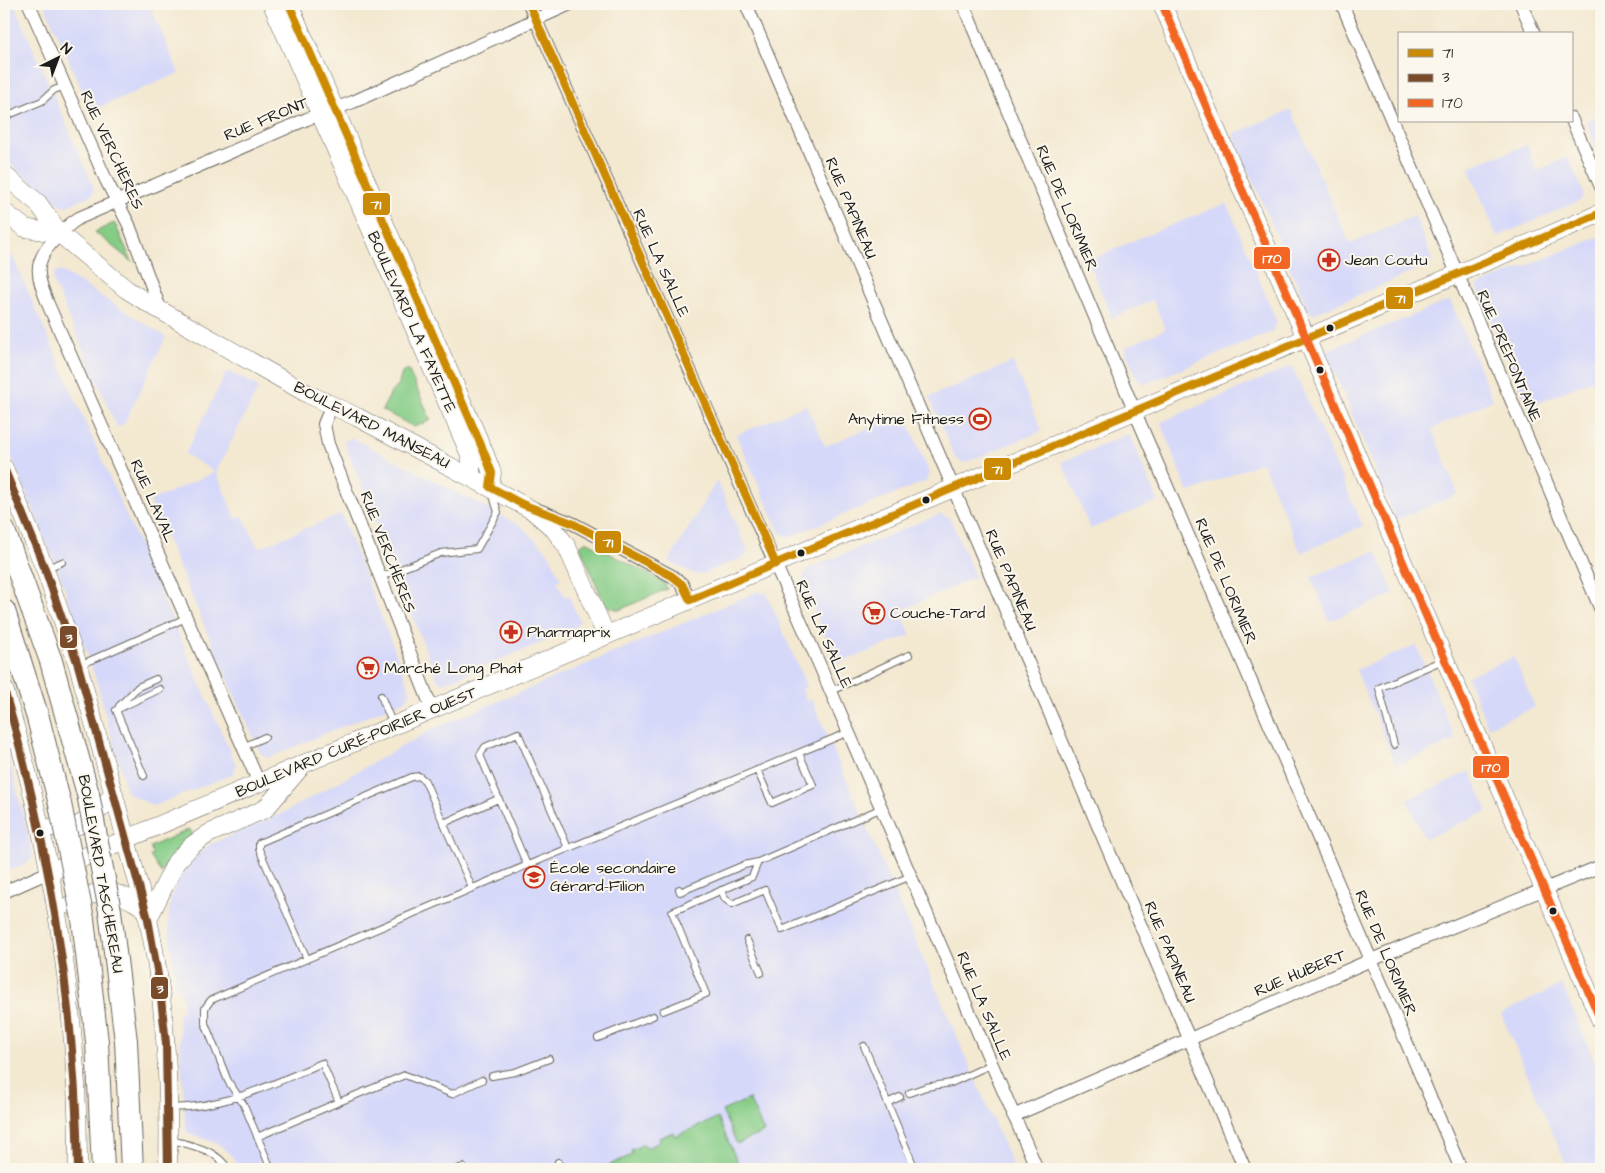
<svg xmlns="http://www.w3.org/2000/svg" width="1605" height="1173" viewBox="0 0 1605 1173" font-family="'Architects Daughter',sans-serif">
	<style>
		.built { fill: #d5d8f9 }
		.green { fill: #85cc86; stroke: #507451 }
		.lines { fill: none; stroke-linecap: round; stroke-linejoin: round }
		.lane-casing { stroke: #67635b; stroke-width: 8 }
		.street-casing { stroke: #67635b; stroke-width: 14 }
		.secondary-casing { stroke: #67635b; stroke-width: 19 }
		.highway-casing { stroke: #67635b; stroke-width: 24 }
		.lane { stroke: #fff; stroke-width: 6 }
		.street { stroke: #fff; stroke-width: 12 }
		.secondary { stroke: #fff; stroke-width: 18 }
		.highway { stroke: #fff; stroke-width: 22 }
		.highway-bridge-casing { stroke: #67635b; stroke-width: 24; stroke-linecap: butt }
		.highway-bridge { stroke: #fff; stroke-width: 22 }
		.bus-1-casing { stroke: #fbf7ec; stroke-width: 11 }
		.bus-2-casing { stroke: #fbf7ec; stroke-width: 11 }
		.bus-3-casing { stroke: #fbf7ec; stroke-width: 11 }
		.bus-1 { stroke: #cb8a06; stroke-width: 8 }
		.bus-2 { stroke: #7a4b2a; stroke-width: 8 }
		.bus-3 { stroke: #f26522; stroke-width: 8 }
		.bus-dot { fill: #1c1c1c; stroke: #fbf7ec; stroke-width: 2 }
		.labels { text-anchor: middle; dominant-baseline: central; stroke-width: 4; stroke-linejoin: round; paint-order: stroke }
		.street-label { font-size: 16px; fill: #1c1c1c; stroke: #fbf7ec }
		.poi-label { font-size: 16px; fill: #1c1c1c; stroke: #fbf7ec; text-anchor: start }
		.line-badge { stroke: #fbf7ec; stroke-width: 2 }
		.badge-label { font-size: 14px; text-anchor: middle; font-weight: bold; fill: #fff }
	</style>
	<rect width="100%" height="100%" fill="#fbf7ec"/>
	<filter id="ink" filterUnits="userSpaceOnUse"><feTurbulence type="fractalNoise" baseFrequency=".02" numOctaves="2"/><feDisplacementMap in="SourceGraphic" scale="10" xChannelSelector="R" yChannelSelector="G"/><feConvolveMatrix kernelMatrix="1 2 1 2 8 2 1 2 1" color-interpolation-filters="sRGB"/></filter>
	<filter id="wash" filterUnits="userSpaceOnUse"><feTurbulence type="fractalNoise" baseFrequency=".0096" numOctaves="4" result="noise"/><feDisplacementMap in="SourceGraphic" scale="20" xChannelSelector="R" yChannelSelector="G"/><feGaussianBlur stdDeviation="1.12" result="paint"/><feColorMatrix in="noise" values="0 0 0 0 0 0 0 0 0 0 0 0 0 0 0 0 0 1.4 0 .05"/><feComposite in="paint" operator="in"/></filter>
	<g filter="url(#wash)">
		<rect width="100%" height="100%" fill="#f3e8d0"/>
		<!-- built -->
		<path class="built" d="M10,4h4l80,184 -1,6 -26,12 -6,-1 -57,-46v-153z
			M44,4h105l30,69 -88,38z
			M1291,110l59,134 65,-28 17,43 -4,6 -114,49 -5,-2 -76,-178z
			M1601,115v45l-15,-39z
			M1527,145l10,26 31,-14 16,37 -3,6 -84,37 -29,-70z
			M1227,203l50,119 -5,10 -127,52 -7,-3 -14,-33 41,-19 -12,-29 -41,18 -24,-57 51,-23z
			M1601,236v159l-2,1 -7,-16 -64,27 -52,-121z
			M4,237l232,528 -3,9 -79,32 -27,-13 -30,-110 -36,-106 -57,-138z
			M56,271l7,1 103,65 -42,87 -7,3 -65,-148z
			M1450,300l43,100 -61,29 26,65 -62,26 -70,-169z
			M1013,362l29,69 -78,32 -9,-5 -26,-61z
			M1292,366l71,160 -62,27 -39,-91 -74,31 -27,-71z
			M227,371l32,16 -43,85 20,47 7,-3 15,32 83,-34 70,178 -5,8 -138,58 -8,-5 -110,-252 65,-29 -30,-18z
			M806,405l19,41 79,-33 26,61 -4,7 -137,56 -9,-4 -44,-98z
			M1129,434l29,67 -68,28 -28,-67z
			M352,438l169,88 27,26 13,27 -4,2 8,16 3,-2 12,26 -8,9 -128,53 -7,-4 -93,-238z
			M717,480l31,72 -4,5 -42,17h-8l-25,-13z
			M940,514l10,4 25,59 -75,34 11,24 -74,29 -35,-83 5,-12z
			M1376,551l18,43 -65,27 -18,-44z
			M759,591l3,3 4,-2 41,95 -5,2 5,13 5,-2 202,469h-774l-9,-14 -13,-11 -32,-12 -8,-119 5,-1 -2,-24 -5,1 -8,-66 2,-21 7,-21 20,-26 14,-11 74,-32 148,-83z
			M1416,645l40,95 -60,25 -40,-95z
			M1514,657l21,50 -47,20 -21,-50z
			M4,738l29,118 -5,7 -24,10z
			M1470,771l18,40 -63,28 -18,-39z
			M1562,984l39,93v92h-33l-67,-155z"/>
		<!-- green -->
		<path class="green" d="M114,223l2,3 16,36 -37,-30z
			M408,369l23,51 -17,7 -32,-17 10,-19 6,-5 4,-13z
			M586,541l78,41 3,7 -48,21 -14,-5 -25,-59z
			M190,829l3,6 -22,21 -10,17 -11,-17 3,-1 -3,-8z
			M749,1099l15,33 -27,12 -15,-33z
			M718,1118l20,45 -15,6h-123l32,-14 -1,-5 13,-6 2,4 14,-6 -1,-4 14,-6 2,4z"/>
	</g>
	<g filter="url(#ink)">
		<g class="lines">
			<!-- lane casing -->
			<g class="lane-casing">
				<path id="lane" d="M4,117l38,-16 12,-11 11,-4
					M47,568l15,-6
					M381,577l60,-24 36,-4 21,-37 -6,-19
					M80,665l106,-47
					M831,691l78,-36
					M381,696l12,29
					M119,706l19,-19 18,-8
					M1394,745l-15,-57 64,-28
					M243,747l22,-10
					M4,748l14,-5
					M757,770l15,33 41,-18 -14,-32
					M144,776l-28,-66 44,-21
					M444,823l54,-24
					M527,865l-47,-110 5,-8 33,-14 50,115
					M679,889l1,3 64,-27 14,-3
					M721,890l4,9 7,5 33,-14 17,40 129,-54
					M747,940l14,33
					M307,959l-48,-110v-6l153,-66 7,-1 6,5 47,107
					M663,1011l43,-17 -34,-82 80,-35 6,-15 124,-54
					M598,1038l55,-22
					M864,1046l51,123
					M492,1076l23,-4 34,-13
					M909,1093l17,-6 25,-4 41,-19
					M339,1102l66,-27 47,19 30,-14
					M889,1102l11,-5
					M170,1108c55,0 103,-24 152,-45l17,39 -82,35
					M169,1139c22,7 46,9 59,30
					M558,1162l3,7
					M271,1169l-27,-64 -16,-24 -23,-58v-15l6,-8 283,-121 355,-147
					M457,1169l6,-2"/>
			</g>
			<!-- street casing -->
			<g class="street-casing">
				<path id="street" d="M29,4l77,176 23,45 32,86
					M529,4l288,655 220,510
					M746,4l499,1165
					M963,4l172,408 326,757
					M1342,4l259,606
					M1521,4l13,30
					M1571,118l30,69
					M332,405l-8,19 4,20 104,265
					M536,509l36,14 100,53 10,8 8,16
					M259,783l-211,-479c-11,-29 -16,-41 7,-65 7,-8 14,-15 24,-21l228,-99 46,-17 217,-98
					M4,892l45,-20
					M1013,1116l358,-156 230,-94"/>
			</g>
			<!-- secondary casing -->
			<g class="secondary-casing">
				<path id="secondary" d="M272,4l199,453v20
					M289,4l195,448 8,21 -2,14
					M1162,4l439,1017
					M4,175l34,28 22,31 66,55 25,16 157,89 49,23 175,93 22,19 13,18 39,88
					M4,212l21,16 35,6
					M4,468l41,101 33,96 70,254c18,81 22,167 20,250
					M4,689c47,155 75,318 74,480
					M53,827c27,7 45,-15 61,-33
					M49,872l1552,-659
					M70,905c29,-19 47,-16 74,3
					M148,919l28,-57 15,-16 17,-12 57,-25 35,-41"/>
			</g>
			<!-- highway casing -->
			<g class="highway-casing">
				<path id="highway" d="M4,531l47,130 37,133
					M4,611l34,107 22,86
					M110,911l16,130 6,128
					M83,919l14,123 6,127"/>
			</g>
			<!-- lane -->
			<use href="#lane" class="lane"/>
			<!-- street -->
			<use href="#street" class="street"/>
			<!-- secondary -->
			<use href="#secondary" class="secondary"/>
			<!-- highway -->
			<use href="#highway" class="highway"/>
			<!-- highway-bridge casing -->
			<g class="highway-bridge-casing">
				<path id="highway-bridge" d="M88,794l22,117
					M60,804l23,115"/>
			</g>
			<!-- highway-bridge -->
			<use href="#highway-bridge" class="highway-bridge"/>
			<!-- bus-1 casing -->
			<g class="bus-1-casing">
				<path id="bus-1" d="M289,4l195,448 8,21 -2,14 32,17 50,19 100,53 10,8 8,16 911,-387
					M529,4l247,560"/>
			</g>
			<!-- bus-2 casing -->
			<g class="bus-2-casing">
				<path id="bus-2" d="M4,468l41,101 33,96 70,254 11,62 7,62 2,126
					M4,689c46,161 71,312 74,480"/>
			</g>
			<!-- bus-3 casing -->
			<g class="bus-3-casing">
				<path id="bus-3" d="M1162,4l439,1017"/>
			</g>
			<!-- bus-1 -->
			<use href="#bus-1" class="bus-1"/>
			<!-- bus-2 -->
			<use href="#bus-2" class="bus-2"/>
			<!-- bus-3 -->
			<use href="#bus-3" class="bus-3"/>
		</g>
	</g>
	<!-- icons -->
	<defs>
		<g id="pharmacy-ring" transform="scale(1.125)"><circle r="9.5" fill="#fbf7ec" stroke="#c8321e" stroke-width="1.5"/><path d="M-2-6h4v4h4v4h-4v4h-4v-4h-4v-4h4Z" fill="#c8321e"/></g>
		<g id="stadium-ring" transform="scale(1.125)"><circle r="9.5" fill="#fbf7ec" stroke="#c8321e" stroke-width="1.5"/><path d="M0-5a6.5 5 0 1 0 0 10a6.5 5 0 1 0 0-10ZM-3.5-1.8h7v3.6h-7Z" fill="#c8321e"/></g>
		<g id="supermarket-ring" transform="scale(1.125)"><circle r="9.5" fill="#fbf7ec" stroke="#c8321e" stroke-width="1.5"/><path d="M-6-5.5h2.5l.6 2H6L4.5 2H-2.5L-4.4-4H-6ZM-1.5 3.2a1.3 1.3 0 1 0 .1 0ZM3 3.2a1.3 1.3 0 1 0 .1 0Z" fill="#c8321e"/></g>
		<g id="school-ring" transform="scale(1.125)"><circle r="9.5" fill="#fbf7ec" stroke="#c8321e" stroke-width="1.5"/><path d="M0-5L7-2L0 1L-7-2ZM-4 1L0 2.5L4 1V4Q0 6-4 4Z" fill="#c8321e"/></g>
	</defs>
	<g fill-rule="evenodd">
		<use href="#pharmacy-ring" x="1329" y="260"/>
		<use href="#stadium-ring" x="980" y="419"/>
		<use href="#supermarket-ring" x="874" y="613"/>
		<use href="#pharmacy-ring" x="511" y="632"/>
		<use href="#supermarket-ring" x="368" y="668"/>
		<use href="#school-ring" x="534" y="877"/>
	</g>
	<!-- markers -->
	<g class="bus-dot">
		<circle cx="1330" cy="328" r="4.5"/>
		<circle cx="1320" cy="370" r="4.5"/>
		<circle cx="926" cy="500" r="4.5"/>
		<circle cx="801" cy="553" r="4.5"/>
		<circle cx="40" cy="833" r="4.5"/>
		<circle cx="1553" cy="911" r="4.5"/>
	</g>
	<g class="labels">
		<!-- street labels -->
		<g class="street-label">
			<text transform="translate(266 119) rotate(-23)">RUE FRONT</text>
			<text transform="translate(112 150) rotate(65)">RUE VERCHÈRES</text>
			<text transform="translate(851 208) rotate(67)">RUE PAPINEAU</text>
			<text transform="translate(1067 208) rotate(67)">RUE DE LORIMIER</text>
			<text transform="translate(661 263) rotate(66)">RUE LA SALLE</text>
			<text transform="translate(412 322) rotate(66)">BOULEVARD LA FAYETTE</text>
			<text transform="translate(1509 356) rotate(67)">RUE PRÉFONTAINE</text>
			<text transform="translate(372 425) rotate(27)">BOULEVARD MANSEAU</text>
			<text transform="translate(153 501) rotate(66)">RUE LAVAL</text>
			<text transform="translate(388 552) rotate(69)">RUE VERCHÈRES</text>
			<text transform="translate(1011 580) rotate(67)">RUE PAPINEAU</text>
			<text transform="translate(1226 581) rotate(67)">RUE DE LORIMIER</text>
			<text transform="translate(824 634) rotate(66)">RUE LA SALLE</text>
			<text transform="translate(356 742) rotate(-23)">BOULEVARD CURÉ-POIRIER OUEST</text>
			<text transform="translate(101 874) rotate(80)">BOULEVARD TASCHEREAU</text>
			<text transform="translate(1170 952) rotate(67)">RUE PAPINEAU</text>
			<text transform="translate(1386 953) rotate(67)">RUE DE LORIMIER</text>
			<text transform="translate(1300 973) rotate(-23)">RUE HUBERT</text>
			<text transform="translate(984 1006) rotate(67)">RUE LA SALLE</text>
		</g>
		<!-- poi labels -->
		<g class="poi-label">
			<text x="1345" y="260">Jean Coutu</text>
			<text x="964" y="419" text-anchor="end">Anytime Fitness</text>
			<text x="890" y="613">Couche-Tard</text>
			<text x="527" y="632">Pharmaprix</text>
			<text x="384" y="668">Marché Long Phat</text>
			<text x="550" y="868">École secondaire<tspan x="550" dy="18">Gérard-Filion</tspan></text>
		</g>
	</g>
	<g class="line-badge">
		<rect x="362" y="192" width="29" height="24" rx="5" fill="#cb8a06"/>
		<rect x="1253" y="246" width="38" height="24" rx="5" fill="#f26522"/>
		<rect x="1385" y="286" width="29" height="24" rx="5" fill="#cb8a06"/>
		<rect x="983" y="457" width="29" height="24" rx="5" fill="#cb8a06"/>
		<rect x="594" y="530" width="28" height="24" rx="5" fill="#cb8a06"/>
		<rect x="59" y="625" width="19" height="24" rx="5" fill="#7a4b2a"/>
		<rect x="1472" y="755" width="38" height="24" rx="5" fill="#f26522"/>
		<rect x="150" y="976" width="19" height="24" rx="5" fill="#7a4b2a"/>
	</g>
	<g class="badge-label">
		<text x="376" y="209">71</text>
		<text x="1272" y="263">170</text>
		<text x="1400" y="303">71</text>
		<text x="997" y="474">71</text>
		<text x="608" y="547">71</text>
		<text x="69" y="642">3</text>
		<text x="1491" y="772">170</text>
		<text x="160" y="993">3</text>
	</g>
	<!-- margin -->
	<rect width="1605" height="1173" fill="none" stroke="#fbf7ec" stroke-width="20"/>
	<!-- legend -->
	<rect x="1398" y="32" width="175" height="90" fill="#fbf7ec" stroke="#a29f99"/>
	<rect x="1408" y="49" width="25" height="8" fill="#cb8a06" stroke="#a29f99"/>
	<text x="1442" y="58" font-size="15" fill="#1c1c1c">71</text>
	<rect x="1408" y="74" width="25" height="8" fill="#7a4b2a" stroke="#a29f99"/>
	<text x="1442" y="82" font-size="15" fill="#1c1c1c">3</text>
	<rect x="1408" y="99" width="25" height="8" fill="#f26522" stroke="#a29f99"/>
	<text x="1442" y="108" font-size="15" fill="#1c1c1c">170</text>
	<!-- north arrow -->
	<g transform="translate(58 58) rotate(42)" stroke="#fbf7ec" stroke-width="4" paint-order="stroke">
	<path d="M0-4L9 19L0 12L-9 19Z" fill="#1c1c1c"/>
	<text y="-8" font-size="14" font-weight="bold" text-anchor="middle" fill="#1c1c1c">N</text>
	</g>
</svg>
